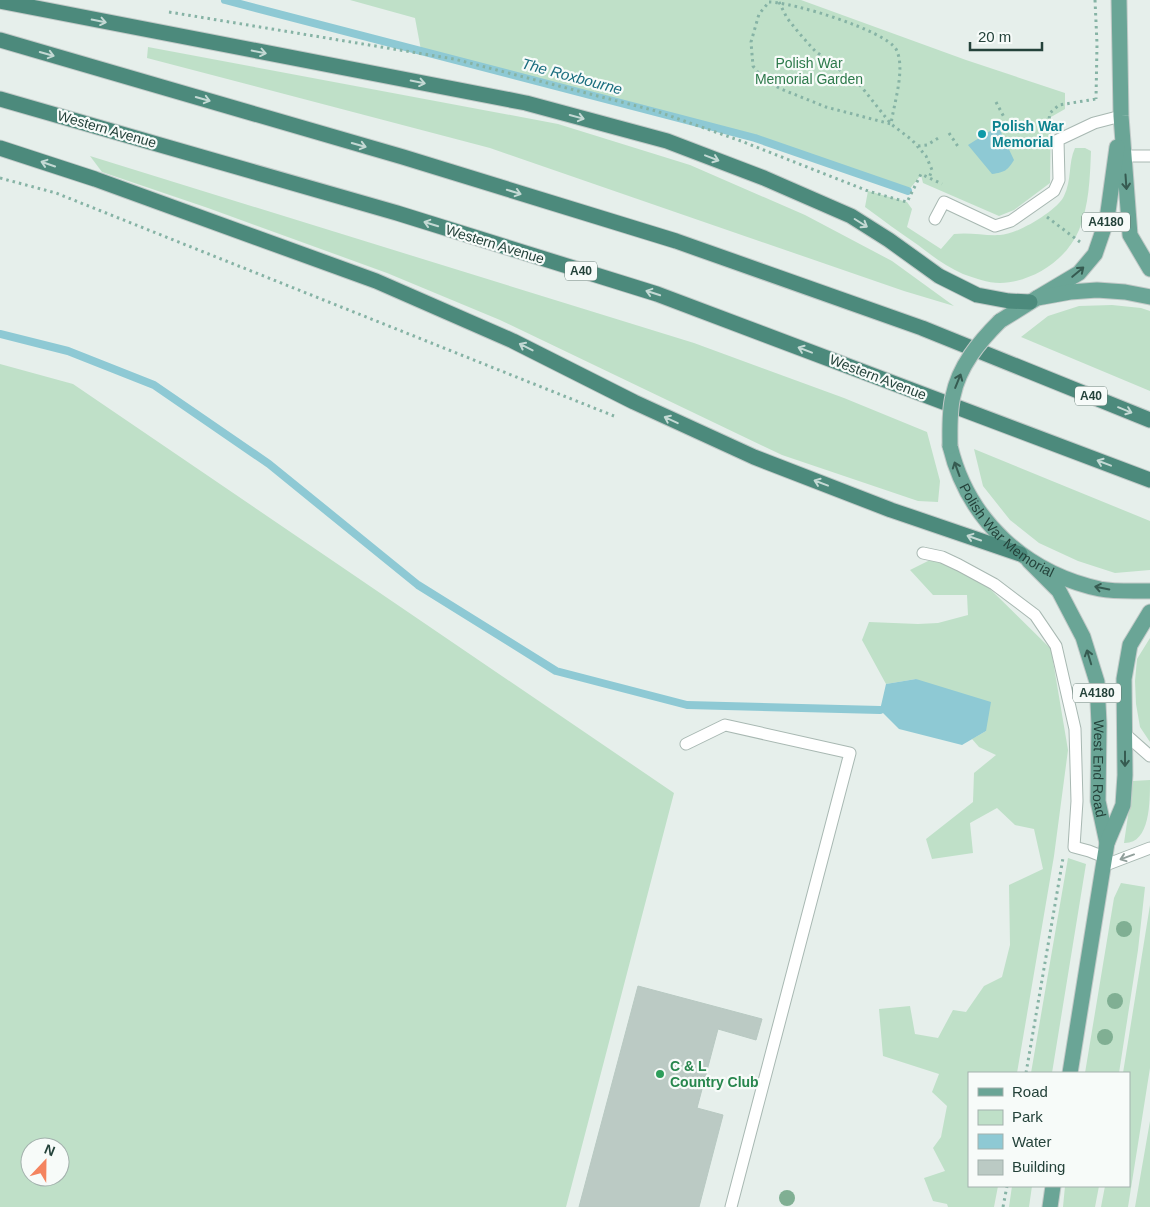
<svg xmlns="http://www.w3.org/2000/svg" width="1150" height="1207" viewBox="0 0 1150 1207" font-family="Helvetica,sans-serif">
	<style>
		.green { fill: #bfe0c8; fill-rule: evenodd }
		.water { fill: #8ec9d4 }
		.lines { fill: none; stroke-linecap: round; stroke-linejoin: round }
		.stream { stroke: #8ec9d4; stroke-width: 8 }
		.building { fill: #bbcac4; stroke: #b8c9c2 }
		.service-casing { stroke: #a8b8b2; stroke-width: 13 }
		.primary-casing { stroke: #c2cac8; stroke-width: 17 }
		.trunk-casing { stroke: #c2cac8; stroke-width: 17 }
		.path { stroke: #86b3a5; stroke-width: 3; stroke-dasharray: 2.5 4; stroke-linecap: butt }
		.service { stroke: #fff; stroke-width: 11 }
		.primary { stroke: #6aa596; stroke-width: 15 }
		.trunk { stroke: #4c8a7c; stroke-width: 15 }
		.primary-bridge-casing { stroke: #c2cac8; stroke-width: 17; stroke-linecap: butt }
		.primary-bridge { stroke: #6aa596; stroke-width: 15 }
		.tree { fill: #80af93 }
		.oneway { stroke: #c4d9d4 }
		.oneway2 { stroke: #365b51 }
		.oneway3 { stroke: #92a09c }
		.culture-dot { fill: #0f9aa8; stroke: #f7fbf9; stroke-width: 2 }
		.leisure-dot { fill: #2e9e5b; stroke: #f7fbf9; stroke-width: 2 }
		.labels { text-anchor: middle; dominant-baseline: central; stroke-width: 4.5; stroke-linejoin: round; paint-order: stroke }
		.shield { fill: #f7fbf9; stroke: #637a73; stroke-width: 1 }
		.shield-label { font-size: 12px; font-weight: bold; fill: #24423a }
		.park-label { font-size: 14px; fill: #2d7a4b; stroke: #f7fbf9 }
		.culture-label { font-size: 14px; font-weight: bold; fill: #0d838f; stroke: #f7fbf9; text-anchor: start }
		.street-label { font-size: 14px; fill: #24423a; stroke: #f7fbf9 }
		.leisure-label { font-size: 14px; font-weight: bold; fill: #27864d; stroke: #f7fbf9; text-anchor: start }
		.water-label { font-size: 15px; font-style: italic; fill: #1c6f80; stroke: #f7fbf9 }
	</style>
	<rect width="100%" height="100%" fill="#e6efeb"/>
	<!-- green -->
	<path class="green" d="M350,0h451l165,60 99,33v16l-14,8 -1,66 -36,27 -15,6 -76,-33 -2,-8 -13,16 -153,-53 -334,-88 -6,-32z
		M148,47l410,77 132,41 115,50 87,46 62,45 -50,-15 -414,-143 -343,-90z
		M1075,148h10l6,3c-1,27 -2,55 -12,79 -13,31 -47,52 -79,53 -12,0 -26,-5 -37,-9 -16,-7 -31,-18 -45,-29 -18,-12 -35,-25 -53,-38l3,-16 39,11 5,7 -5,18 34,22 13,-15c16,-2 31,2 46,1 16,0 57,-24 64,-39 8,-16 4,-33 11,-48z
		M90,156l604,187 150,55 83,34 13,49 -2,21 -20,-1 -136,-46 -282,-135 -113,-47 -179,-65 -106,-36z
		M1112,305l29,3 9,3v80l-129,-54 27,-21 31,-10z
		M0,364l73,20 601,409 -108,414h-566zM30,1147h30v30h-30z
		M974,449l176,72v49l-35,3 -37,-12 -39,-18 -29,-23 -27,-34z
		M951,555l31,26 69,68 17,101 -14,106 -37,217h-48v113h29l-4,21h-46l-1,-3 -14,-3 -9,-23 21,-7 -12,-23 8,-11 6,-31 -15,-14 7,-18 -56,-18 -4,-47 31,-3 5,28 23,4 15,-28 13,2 18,-26 18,-9 8,-32 -1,-60 34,-16 -9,-40 -19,-4 -18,-17 -27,15 3,30 -41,6 -6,-20 47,-37 1,-29 22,-18 -17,-8 -7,-8 14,-8 -70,-52 -30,5 -24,-44 7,-18 49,2 20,-1 30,-8 -1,-20h-34l-23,-25 20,-10z
		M1150,638v104l-10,-15 -4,-23 -1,-23 2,-22z
		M1150,780c0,23 0,64 -26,63l9,-62z
		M1068,858l18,6 -34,209h-21z
		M1121,883l24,4 -7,63 -19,123h-34l29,-175z
		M1150,905v163l-22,139h-27l4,-21h24v-113h-6z
		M1150,1121v86h-15z
		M1012,1186h20l-3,21h-20z
		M1065,1186h34l-4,21h-32z"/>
	<!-- water -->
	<path class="water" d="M998,126l16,34c-7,11 -9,12 -22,14l-24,-29z
		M916,679l75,23 -5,29 -24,14 -63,-16 -19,-19 6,-26z"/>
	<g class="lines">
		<!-- stream -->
		<path class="stream" d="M225,0l530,138 153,53
			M0,334l68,17 86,34 115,79 149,121 138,86 131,34 193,5"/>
	</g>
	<!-- building -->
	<path class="building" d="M638,986l124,33 -6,21 -38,-11 -21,79 26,7 -24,92h-120z"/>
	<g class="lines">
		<!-- service casing -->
		<g class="service-casing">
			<path id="service" d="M1124,156h26
				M935,219l9,-17 51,24 16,-5 43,-30 5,-11 -1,-40 36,-17 27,-7
				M923,553l19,4 17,8 35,19 41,31 21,31 19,83 2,72 -3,46 15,4 15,6
				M1125,734l25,22
				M686,744l39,-19 125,28 -119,454
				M1103,866l47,-18"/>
		</g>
		<!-- primary casing -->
		<g class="primary-casing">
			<g id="primary">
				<path d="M1119,0l2,116 9,119 20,34"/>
				<path d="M1037,298l42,-25 16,-19 12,-35 10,-72"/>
				<path d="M1000,321l37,-23 33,-6 27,-2 28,2 25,5"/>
				<path id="s1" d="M950,446c18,75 76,127 150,143 16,3 34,2 50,2"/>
				<path id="s2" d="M1029,561l30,30 24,46 14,45 2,42 -1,77 9,42"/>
				<path d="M1070,1073l37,-230 16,-38 2,-30 -1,-96 6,-34 20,-33"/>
				<path d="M1050,1207l3,-21"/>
			</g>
		</g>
		<!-- trunk casing -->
		<g class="trunk-casing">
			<path id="trunk" d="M0,1l526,102 141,38 97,37 87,38 38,24 50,36 38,19 32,6 21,1
				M0,40l403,117 273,84 246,87 228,92
				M0,99l397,114 260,81 493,186
				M0,148l95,31 281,102 137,60 121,61 120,55 137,53 129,44"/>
		</g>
		<!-- path -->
		<path class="path" d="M1095,0l2,44 -1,55
			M769,2c23,0 115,28 127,47 10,19 -2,54 -5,75l-65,-17 -45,-18 -18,-10 -10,-13 -2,-24 8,-28z
			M779,2l8,16 12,15 16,18 45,34 31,39 21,16 14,16 6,14 -3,8
			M169,12l285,47 202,52 85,30 127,50 35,10 4,1 14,-28 21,10
			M996,102l9,17
			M1048,125l2,-12 9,-8 37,-6
			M949,133l10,15
			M918,146l9,-1 13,-8
			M0,178l56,15 558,223
			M1047,217l33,25
			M1026,1073l37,-215
			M1003,1207l4,-21"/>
		<!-- service -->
		<use href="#service" class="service"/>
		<!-- primary -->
		<use href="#primary" class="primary"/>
		<!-- trunk -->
		<use href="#trunk" class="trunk"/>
		<!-- primary-bridge casing -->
		<g class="primary-bridge-casing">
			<path id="primary-bridge" d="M950,446c0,-16 -1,-34 3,-50 6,-30 26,-54 47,-75"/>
		</g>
		<!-- primary-bridge -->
		<use href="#primary-bridge" class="primary-bridge"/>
	</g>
	<!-- trees -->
	<g class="tree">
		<circle cx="1124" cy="929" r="8"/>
		<circle cx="1115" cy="1001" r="8"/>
		<circle cx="1105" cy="1037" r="8"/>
		<circle cx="787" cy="1198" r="8"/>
	</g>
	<!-- one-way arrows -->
	<defs><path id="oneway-shaft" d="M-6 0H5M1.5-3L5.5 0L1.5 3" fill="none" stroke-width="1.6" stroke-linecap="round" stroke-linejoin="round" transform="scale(1.25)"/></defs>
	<g class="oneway">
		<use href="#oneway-shaft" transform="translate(99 21) rotate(11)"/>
		<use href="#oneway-shaft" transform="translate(259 52) rotate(11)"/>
		<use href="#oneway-shaft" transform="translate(47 54) rotate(16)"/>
		<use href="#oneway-shaft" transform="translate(418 82) rotate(11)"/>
		<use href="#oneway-shaft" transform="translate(203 99) rotate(16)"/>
		<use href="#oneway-shaft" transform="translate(577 117) rotate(15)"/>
		<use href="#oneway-shaft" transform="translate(359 145) rotate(16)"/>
		<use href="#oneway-shaft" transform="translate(712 158) rotate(21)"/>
		<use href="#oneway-shaft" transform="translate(48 164) rotate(-161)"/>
		<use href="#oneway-shaft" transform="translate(514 192) rotate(17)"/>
		<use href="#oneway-shaft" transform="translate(861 223) rotate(32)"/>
		<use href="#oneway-shaft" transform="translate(431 224) rotate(-163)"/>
		<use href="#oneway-shaft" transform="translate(653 293) rotate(-162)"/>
		<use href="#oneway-shaft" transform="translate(526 347) rotate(-153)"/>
		<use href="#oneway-shaft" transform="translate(805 350) rotate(-159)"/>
		<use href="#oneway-shaft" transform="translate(1125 410) rotate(22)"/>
		<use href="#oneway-shaft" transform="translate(671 420) rotate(-155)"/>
		<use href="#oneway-shaft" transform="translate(1104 463) rotate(-159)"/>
		<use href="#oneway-shaft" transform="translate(821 483) rotate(-159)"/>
		<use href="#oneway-shaft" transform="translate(974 538) rotate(-161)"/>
	</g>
	<g class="oneway2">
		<use href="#oneway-shaft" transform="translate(1126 182) rotate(86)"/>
		<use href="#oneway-shaft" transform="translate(1078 272) rotate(-40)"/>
		<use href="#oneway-shaft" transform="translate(958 381) rotate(-68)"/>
		<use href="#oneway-shaft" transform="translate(957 469) rotate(-110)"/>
		<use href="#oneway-shaft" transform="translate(1102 588) rotate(-169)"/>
		<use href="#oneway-shaft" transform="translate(1089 657) rotate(-107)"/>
		<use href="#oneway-shaft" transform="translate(1125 759) rotate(90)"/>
	</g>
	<use class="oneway3" href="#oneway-shaft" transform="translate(1127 857) rotate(160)"/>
	<!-- markers -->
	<circle class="culture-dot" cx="982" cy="134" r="5"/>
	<circle class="leisure-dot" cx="660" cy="1074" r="5"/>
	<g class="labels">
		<!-- shield labels -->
		<g class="shield">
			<rect x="1082" y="212.5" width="48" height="19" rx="4"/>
			<rect x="565" y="261.5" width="32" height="19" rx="4"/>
			<rect x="1075" y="386.5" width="32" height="19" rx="4"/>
			<rect x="1073" y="683.5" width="48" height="19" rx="4"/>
		</g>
		<g class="shield-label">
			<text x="1106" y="222">A4180</text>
			<text x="581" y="271">A40</text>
			<text x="1091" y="396">A40</text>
			<text x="1097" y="693">A4180</text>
		</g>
		<!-- park labels -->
		<g class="park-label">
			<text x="809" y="63">Polish War<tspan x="809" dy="16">Memorial Garden</tspan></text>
		</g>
		<!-- culture labels -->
		<g class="culture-label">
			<text x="992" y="126">Polish War<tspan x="992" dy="16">Memorial</tspan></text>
		</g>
		<!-- street labels -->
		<g class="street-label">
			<text transform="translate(107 129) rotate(16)">Western Avenue</text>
			<text transform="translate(495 244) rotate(17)">Western Avenue</text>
			<text transform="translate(878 377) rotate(21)">Western Avenue</text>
			<text stroke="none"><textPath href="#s1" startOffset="105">Polish War Memorial</textPath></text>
			<text stroke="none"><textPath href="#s2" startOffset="228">West End Road</textPath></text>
		</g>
		<!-- leisure labels -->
		<g class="leisure-label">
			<text x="670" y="1066">C &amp; L<tspan x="670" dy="16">Country Club</tspan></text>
		</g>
		<!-- water labels -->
		<g class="water-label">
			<text transform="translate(572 76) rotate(15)">The Roxbourne</text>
		</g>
	</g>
	<!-- legend -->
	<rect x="968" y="1072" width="162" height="115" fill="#f7fbf9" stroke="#a3b1ad"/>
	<rect x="978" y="1088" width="25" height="8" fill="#6aa596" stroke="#a3b1ad"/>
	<text x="1012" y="1097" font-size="15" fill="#24423a">Road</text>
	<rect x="978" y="1110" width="25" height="15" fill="#bfe0c8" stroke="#a3b1ad"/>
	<text x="1012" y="1122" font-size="15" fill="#24423a">Park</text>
	<rect x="978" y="1134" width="25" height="15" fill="#8ec9d4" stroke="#a3b1ad"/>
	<text x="1012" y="1147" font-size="15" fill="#24423a">Water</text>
	<rect x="978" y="1160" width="25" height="15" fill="#bbcac4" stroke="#a3b1ad"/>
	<text x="1012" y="1172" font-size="15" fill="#24423a">Building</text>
	<!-- north arrow -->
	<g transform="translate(45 1162) rotate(22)"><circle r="24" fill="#f7fbf9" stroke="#a3b1ad"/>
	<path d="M0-4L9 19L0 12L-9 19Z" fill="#f4845f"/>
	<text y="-8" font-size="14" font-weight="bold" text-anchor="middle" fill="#24423a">N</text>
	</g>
	<!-- scale -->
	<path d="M970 42v8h72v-8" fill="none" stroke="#24423a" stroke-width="2.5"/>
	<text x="978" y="42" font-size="15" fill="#24423a" stroke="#f7fbf9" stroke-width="4" paint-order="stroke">20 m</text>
</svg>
